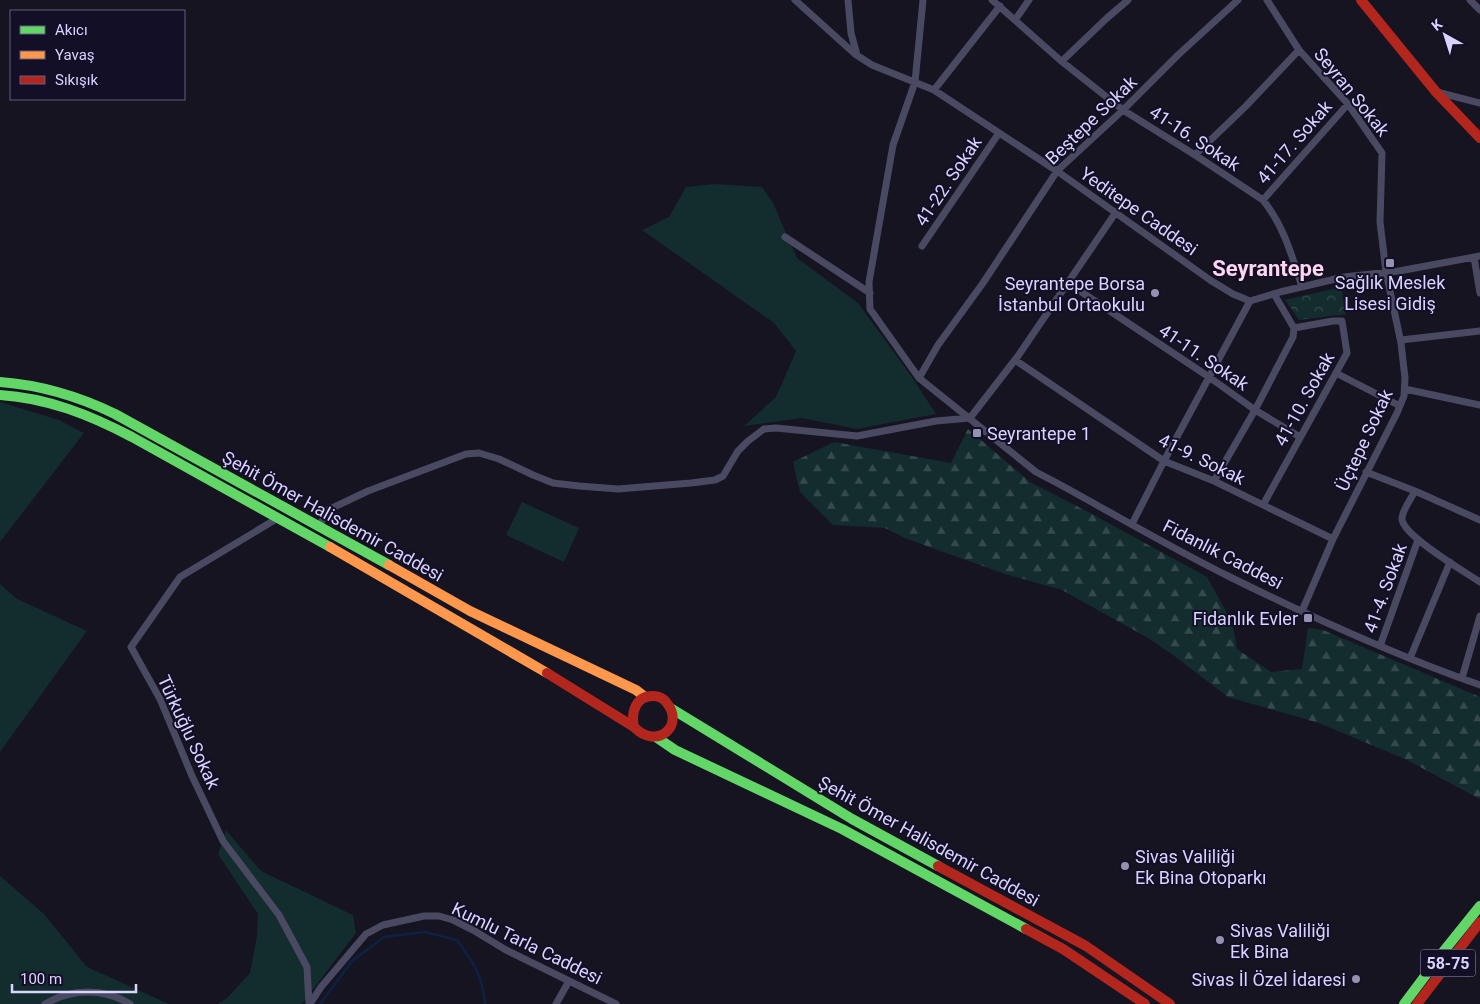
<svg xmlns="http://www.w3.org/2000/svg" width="1480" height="1004" viewBox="0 0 1480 1004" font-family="Roboto,sans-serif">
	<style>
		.grass { fill: #132c2d }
		.forest { fill: url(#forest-firs) }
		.park { fill: url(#park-crowns) }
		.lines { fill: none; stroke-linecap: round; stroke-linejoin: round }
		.stream { stroke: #0d2144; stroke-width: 2.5 }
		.street { stroke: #4a4962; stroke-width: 7 }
		.fast { stroke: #63d668; stroke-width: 10 }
		.slow { stroke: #ff974d; stroke-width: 10 }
		.jam { stroke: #b3261e; stroke-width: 10 }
		.poi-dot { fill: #9591b1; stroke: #130f26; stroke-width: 2 }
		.labels { text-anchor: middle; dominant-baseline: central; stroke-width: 4; stroke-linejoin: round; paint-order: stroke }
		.shield { fill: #130f26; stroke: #9e99be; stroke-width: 1 }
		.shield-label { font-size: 16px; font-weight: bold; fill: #d9d4ff }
		.street-label { font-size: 18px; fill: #d9d4ff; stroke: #130f26 }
		.poi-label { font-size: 18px; fill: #d9d4ff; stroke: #130f26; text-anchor: end }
		.district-label { font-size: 22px; font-weight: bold; fill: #ffd6f0; stroke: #130f26 }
	</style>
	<defs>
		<pattern id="forest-firs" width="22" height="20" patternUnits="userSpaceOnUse" patternTransform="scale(1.25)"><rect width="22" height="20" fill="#132c2d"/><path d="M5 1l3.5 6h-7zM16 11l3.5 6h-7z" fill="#354a4c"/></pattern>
		<pattern id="park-crowns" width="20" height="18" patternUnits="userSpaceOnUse" patternTransform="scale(1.25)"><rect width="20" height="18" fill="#132c2d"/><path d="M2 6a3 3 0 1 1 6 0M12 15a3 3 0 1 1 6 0" fill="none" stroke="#354a4c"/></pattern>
	</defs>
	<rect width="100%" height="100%" fill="#161421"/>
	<!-- grass -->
	<path class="grass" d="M714,184l48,3 11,16 24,55 61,45 54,74 24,37 -79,15 -55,-11 -58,8 32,-29 20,-46 -22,-28 -132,-93 27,-13 17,-30z
		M0,402l59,18 25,13 -84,109z
		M522,502l57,26 -15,34 -58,-27z
		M0,584l17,15 70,32 -87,121z
		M226,830l35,41 92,44 3,18 -54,71h-84l9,-6 23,-25 7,-37 1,-22 -40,-60z
		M0,876l44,38 43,53 82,37h-169z"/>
	<!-- forest -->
	<path class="forest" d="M968,429l62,53 62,32 115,63 25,45 5,27 34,23 31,-3 6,-41 15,2 157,67v102l-73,-39 -88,-37 -91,-26 -55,-42 -25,-17 -86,-48 -57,-16 -98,-35 -22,-11 -52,-3 -33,-33 -7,-30 41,-20 117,21z"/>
	<!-- park -->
	<path class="park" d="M1341,287l5,27 -47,6 -14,-20z"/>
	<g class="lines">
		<!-- stream -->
		<path class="stream" d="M320,1004l32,-43 32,-24 41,-5 32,8c16,22 26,36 28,64"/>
		<!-- street -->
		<path class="street" d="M795,0l60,54 17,11 62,25 123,81 153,109 23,14 17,7 30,-9 64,-15 55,-6 81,-15
			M848,0l3,33 6,22
			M923,0l-8,82 -22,63 -24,137 1,27 49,69 117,94 21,11c57,31 114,65 173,94 81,40 164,78 250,108
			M992,0l68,60 63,50 72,45 68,45c21,26 29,56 39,87
			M1267,0l32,50 49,54 34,49 -2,69 6,50 15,71 4,35 -1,18 -7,17 -64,126 -31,72
			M1470,0l10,10
			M1015,20l14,-20
			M1062,61l45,-43 21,-18
			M934,90l66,-84
			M1437,92l43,11
			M1195,155l51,-49 53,-56
			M1263,200l85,-96
			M785,237l85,56
			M922,246l77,-113
			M1474,257l6,36
			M1068,283l141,94 46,33 45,27
			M1401,340l79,-9
			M1015,360l149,101 50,20 119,58
			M1336,373l64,33
			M919,378l19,-33 45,-62 74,-112 66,-61 55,-55 60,-55
			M1405,389l75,16
			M970,418l48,-62 98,-144
			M1366,472l49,19 65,29
			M1214,481l41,-71 38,-73 1,-9 -20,-34
			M1415,491c-4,8 -13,19 -13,28 1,17 63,53 78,63
			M1263,505l84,-152 -5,-32h-9l-39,7
			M278,518l-98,59 -49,70 29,52 32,77 31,65 56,74 28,52 2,37
			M1132,524l32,-63 86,-160
			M319,526l9,-16 40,-19 98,-37 13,-1 20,6 34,16 20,8 26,3 39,3 73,-6 24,-3 8,-4 15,-25 10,-10 16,-12 12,-1 81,8 79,-15 34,-3
			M1380,646l38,-106
			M1410,658l40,-96
			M1462,678l18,-62
			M45,1004c27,-16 59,-16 85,0
			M310,1004l11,-17 45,-53 17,-9 41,-9h15l14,4 20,10 33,20 110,54
			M556,1004l13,-23"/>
		<!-- fast -->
		<path class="fast" d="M0,382c41,3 78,14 115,32l274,151
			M0,395c48,3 90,20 132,42l198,110
			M672,709l180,110 86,47
			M656,737l19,13 167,79 184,100
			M1404,1004l39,-52 37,-46"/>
		<!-- slow -->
		<path class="slow" d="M330,547l217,126
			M389,565l81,46 166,79 9,7"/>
		<!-- jam -->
		<path class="jam" d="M1361,0l75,92 44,46
			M547,673l87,54c23,24 52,-2 32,-25 -3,-4 -8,-6 -13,-6 -18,0 -22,17 -19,31
			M938,866l148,80 84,58
			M1026,929l37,20 82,55
			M1417,1004l63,-82"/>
	</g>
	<!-- markers -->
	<g class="poi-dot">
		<rect x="1385" y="258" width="10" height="10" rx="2.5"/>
		<circle cx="1155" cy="293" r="5"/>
		<rect x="972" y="428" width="10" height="10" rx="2.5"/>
		<rect x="1303" y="613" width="10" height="10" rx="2.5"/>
		<circle cx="1125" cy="866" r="5"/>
		<circle cx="1220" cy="940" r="5"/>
		<circle cx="1356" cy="979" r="5"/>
	</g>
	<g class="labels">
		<!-- shield labels -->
		<rect class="shield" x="1420.5" y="949.5" width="55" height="27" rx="4"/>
		<g class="shield-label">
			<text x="1448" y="963">58-75</text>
		</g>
		<!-- street labels -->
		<g class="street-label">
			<text transform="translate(1352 92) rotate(51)">Seyran Sokak</text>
			<text transform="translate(1091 120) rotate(-44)">Beştepe Sokak</text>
			<text transform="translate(1195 138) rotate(33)">41-16. Sokak</text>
			<text transform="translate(1294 142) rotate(-49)">41-17. Sokak</text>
			<text transform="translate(948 181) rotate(-56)">41-22. Sokak</text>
			<text transform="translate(1139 211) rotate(35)">Yeditepe Caddesi</text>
			<text transform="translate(1204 357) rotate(34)">41-11. Sokak</text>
			<text transform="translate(1304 399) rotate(-61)">41-10. Sokak</text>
			<text transform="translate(1364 440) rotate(-65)">Üçtepe Sokak</text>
			<text transform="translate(1202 459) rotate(26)">41-9. Sokak</text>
			<text transform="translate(333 516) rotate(29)">Şehit Ömer Halisdemir Caddesi</text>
			<text transform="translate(1223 554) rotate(27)">Fidanlık Caddesi</text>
			<text transform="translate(1385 588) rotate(-70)">41-4. Sokak</text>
			<text transform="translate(189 732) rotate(65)">Türkuğlu Sokak</text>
			<text transform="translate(929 841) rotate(29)">Şehit Ömer Halisdemir Caddesi</text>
			<text transform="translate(527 943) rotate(26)">Kumlu Tarla Caddesi</text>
		</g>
		<!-- poi labels -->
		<g class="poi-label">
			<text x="1390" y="282" text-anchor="middle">Sağlık Meslek<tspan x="1390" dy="21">Lisesi Gidiş</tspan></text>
			<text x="1145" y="283">Seyrantepe Borsa<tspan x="1145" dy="21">İstanbul Ortaokulu</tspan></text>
			<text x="987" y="433" text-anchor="start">Seyrantepe 1</text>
			<text x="1298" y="618">Fidanlık Evler</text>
			<text x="1135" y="856" text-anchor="start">Sivas Valiliği<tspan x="1135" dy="21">Ek Bina Otoparkı</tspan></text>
			<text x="1230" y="930" text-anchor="start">Sivas Valiliği<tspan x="1230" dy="21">Ek Bina</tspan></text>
			<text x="1346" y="979">Sivas İl Özel İdaresi</text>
		</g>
		<!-- district labels -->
		<g class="district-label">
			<text x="1268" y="268">Seyrantepe</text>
		</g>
	</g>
	<!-- legend -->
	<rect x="10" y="10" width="175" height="90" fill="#130f26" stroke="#625e7d"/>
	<rect x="20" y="26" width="25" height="8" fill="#63d668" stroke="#625e7d"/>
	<text x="55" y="35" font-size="15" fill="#d9d4ff">Akıcı</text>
	<rect x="20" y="51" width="25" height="8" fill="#ff974d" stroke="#625e7d"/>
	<text x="55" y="60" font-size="15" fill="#d9d4ff">Yavaş</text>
	<rect x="20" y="76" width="25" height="8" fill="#b3261e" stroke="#625e7d"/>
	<text x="55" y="85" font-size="15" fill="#d9d4ff">Sıkışık</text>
	<!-- north arrow -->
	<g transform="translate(1445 35) rotate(321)" stroke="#130f26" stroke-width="4" paint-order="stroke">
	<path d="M0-4L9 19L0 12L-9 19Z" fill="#d9d4ff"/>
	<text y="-8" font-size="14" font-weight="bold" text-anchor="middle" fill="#d9d4ff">K</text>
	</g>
	<!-- scale -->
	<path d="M12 984v8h124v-8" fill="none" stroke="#d9d4ff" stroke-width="2.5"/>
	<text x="20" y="984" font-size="15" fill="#d9d4ff" stroke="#130f26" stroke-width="4" paint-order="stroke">100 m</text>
</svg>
